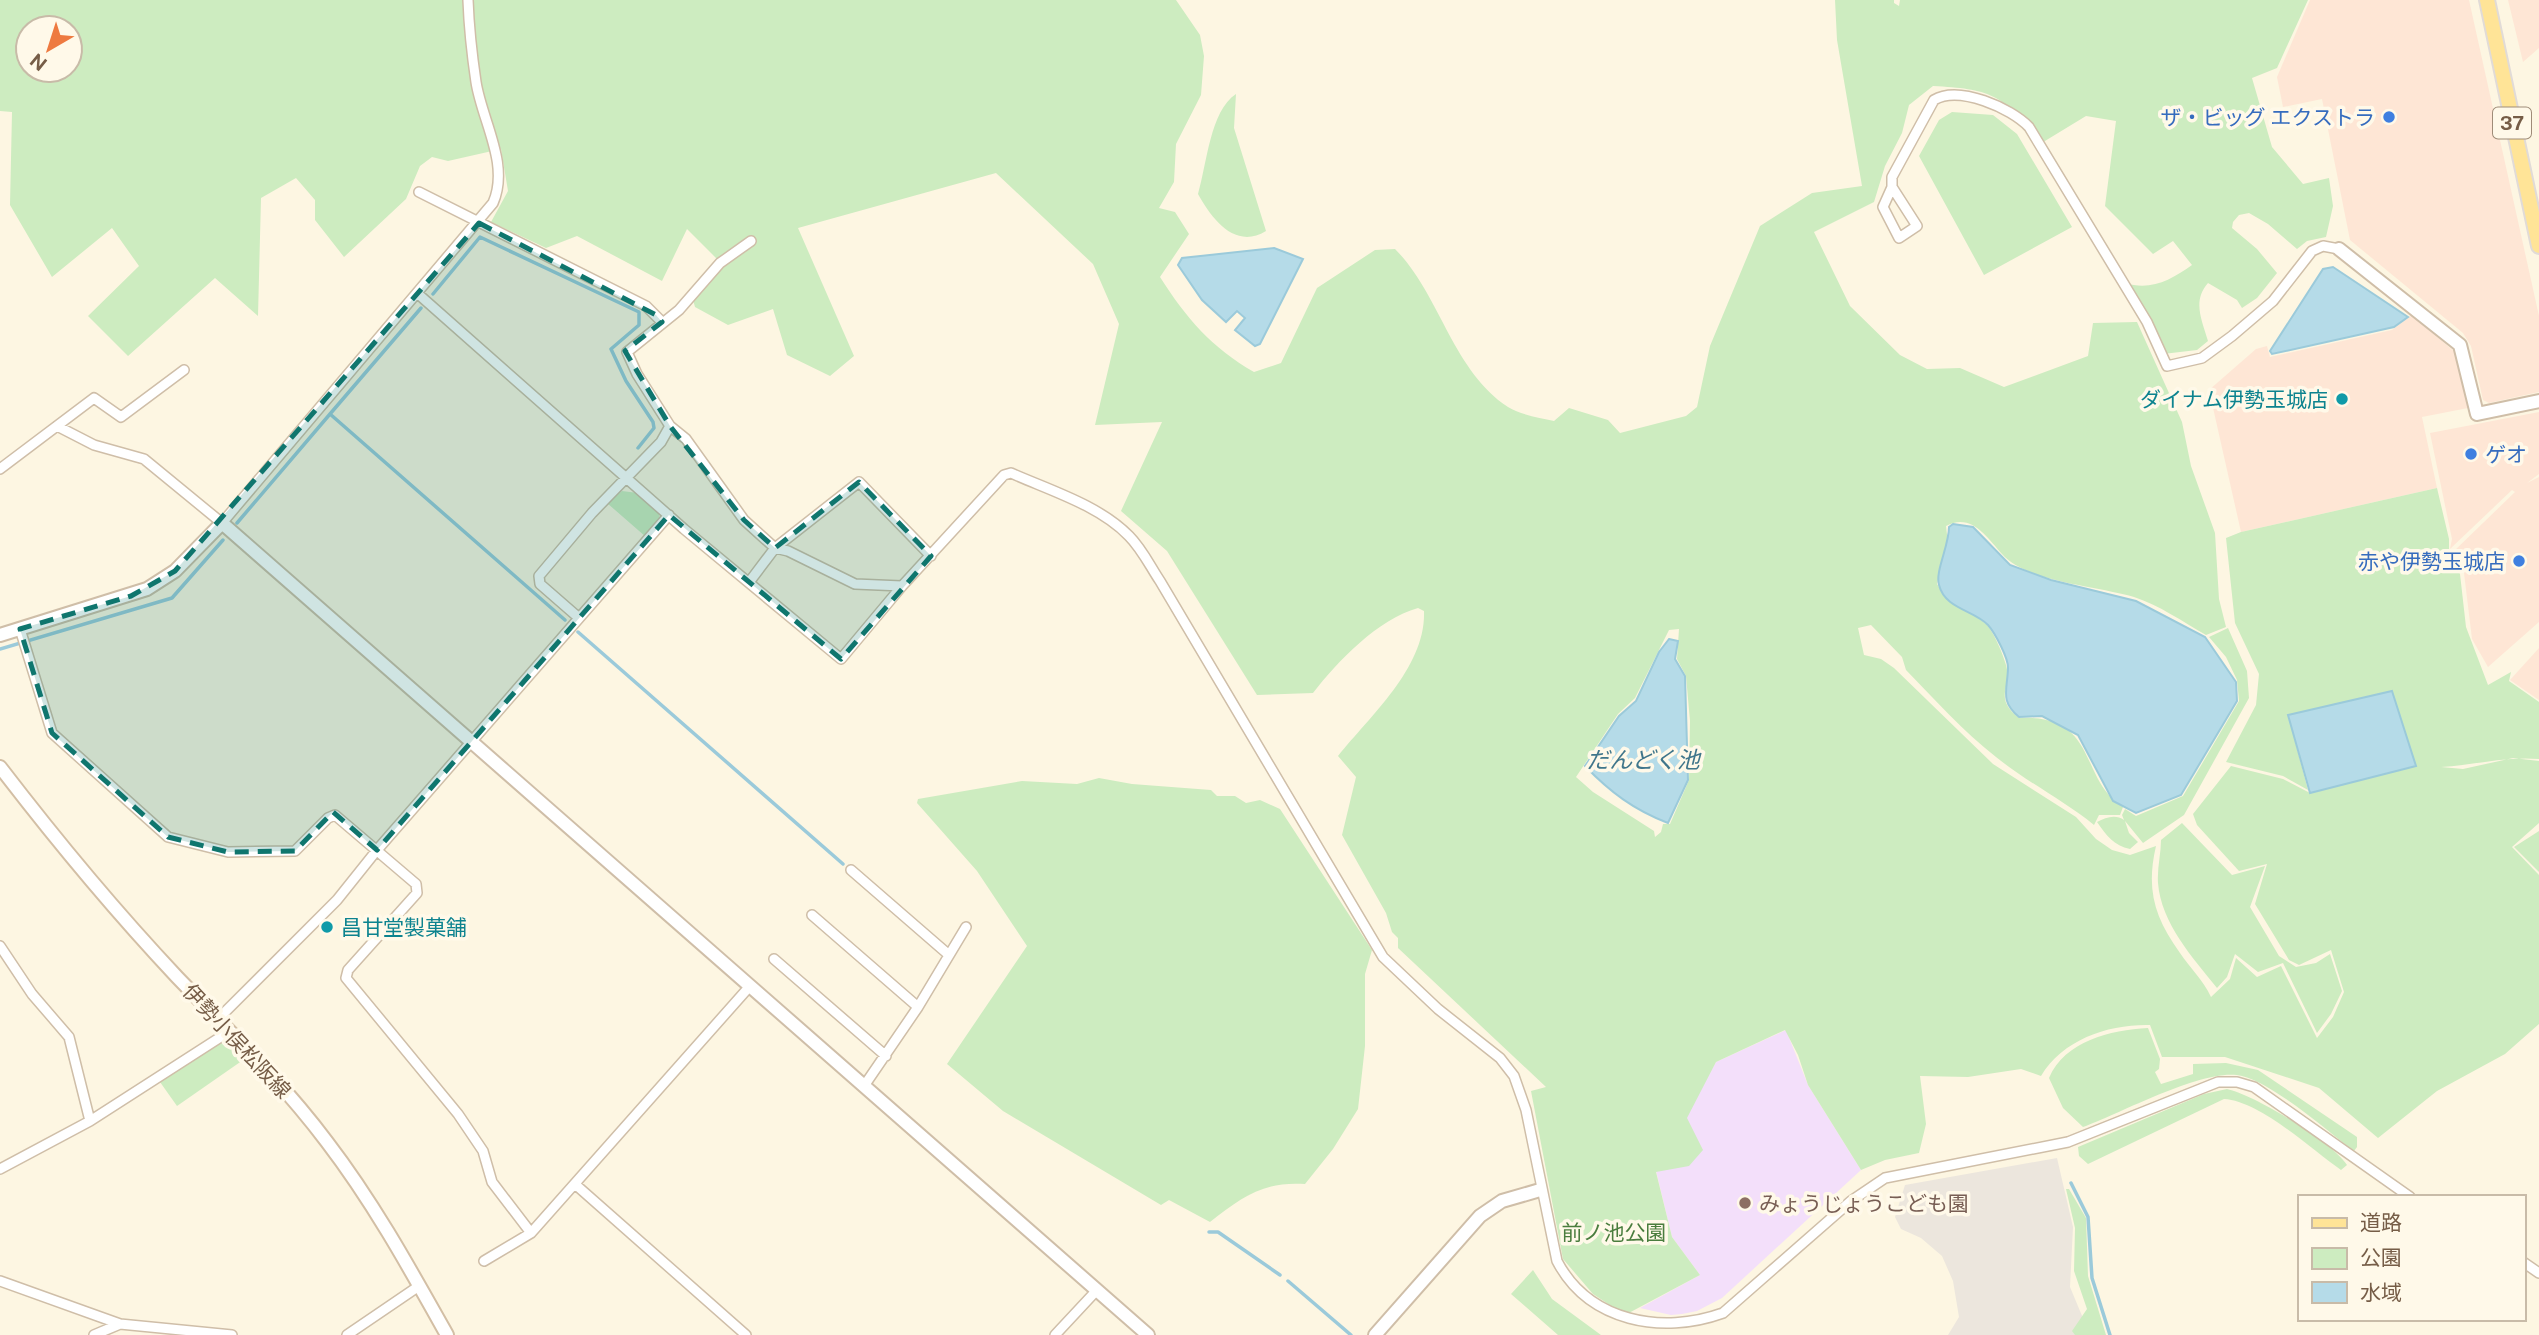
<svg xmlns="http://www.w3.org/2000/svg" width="2539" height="1335" viewBox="0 0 2539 1335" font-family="'Public Sans','Noto Sans JP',sans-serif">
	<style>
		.commercial { fill: #fee6d5 }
		.industrial { fill: #ece6dd }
		.education { fill: #f3dffa }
		.green { fill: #cdecc0; fill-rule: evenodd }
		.water { fill: #b5dbe8; stroke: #9bcada; stroke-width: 2 }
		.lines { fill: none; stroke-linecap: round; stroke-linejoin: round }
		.stream { stroke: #9bcada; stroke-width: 3.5 }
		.minor-casing { stroke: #cfbea8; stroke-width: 12 }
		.tertiary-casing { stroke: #cfbea8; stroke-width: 16 }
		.secondary-casing { stroke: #d3bfa5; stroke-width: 16 }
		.primary-casing { stroke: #e1dbd7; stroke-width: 18 }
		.minor { stroke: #fff; stroke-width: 9 }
		.tertiary { stroke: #fff; stroke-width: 12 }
		.secondary { stroke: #fff; stroke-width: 12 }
		.primary { stroke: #ffe497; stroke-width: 14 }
		.marked { fill: #0f766e; fill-opacity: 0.2; stroke: #0f766e; stroke-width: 5; stroke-dasharray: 14 9; stroke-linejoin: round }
		.shop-dot { fill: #3f7fe0; stroke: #fff9e9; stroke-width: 2.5 }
		.culture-dot { fill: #0f9aa8; stroke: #fff9e9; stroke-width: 2.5 }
		.education-dot { fill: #8d6e63; stroke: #fff9e9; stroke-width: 2.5 }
		.labels { text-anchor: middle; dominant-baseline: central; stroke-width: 7; stroke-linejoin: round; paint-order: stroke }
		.shield { fill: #fff9e9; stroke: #9f8c78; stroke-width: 2 }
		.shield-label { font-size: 19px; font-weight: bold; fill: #765d47 }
		.shop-label { font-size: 21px; fill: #366cbe; stroke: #fff9e9; text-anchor: end }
		.culture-label { font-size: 21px; fill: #0d838f; stroke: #fff9e9; text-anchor: end }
		.street-label { font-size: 21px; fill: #765d47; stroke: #fff9e9 }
		.education-label { font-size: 21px; fill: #785e54; stroke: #fff9e9; text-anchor: start }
		.park-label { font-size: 21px; fill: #4a7d3e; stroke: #fff9e9 }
		.water-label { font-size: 23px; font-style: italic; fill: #40768b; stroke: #fff9e9 }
	</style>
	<rect width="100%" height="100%" fill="#fdf6e2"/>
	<!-- commercial -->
	<path class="commercial" d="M2310,0h159l70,316v76l-50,11 -6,-3 -12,-54 -8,-13 -113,-93 -28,-141 -39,8 -6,-30z
		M2508,0h31v48l-16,14z
		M2412,315l44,38 12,55 -46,9 15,71 -196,44 -32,-142 47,-41 11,-3 3,11 122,-27z
		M2539,412v62l-12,9 12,-6v145l-51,45 -16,-28 -8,-66 -12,-20 63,-61 -3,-2 -62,59 2,-10 -22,-106z
		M2539,648v52l-29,-20z"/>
	<!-- industrial -->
	<path class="industrial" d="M2057,1158l16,69 -3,60 20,48h-142l11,-18 -6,-36 -11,-25 -21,-18 -20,-9 -6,-12 10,-32z"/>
	<!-- education -->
	<path class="education" d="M1786,1030l22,55 53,85 -139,128 -25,13 -15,3 -11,1 -31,-7 60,-33 -28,-38 -16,-66 60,-109z"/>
	<!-- green -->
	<path class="green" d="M0,0h1176l24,35 4,21 -3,39 -25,49 -2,38 -15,26 16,4 14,22 -29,43c26,41 52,71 94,95l27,-9 36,-75 58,-38 20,-1c45,45 57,121 113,158 13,8 32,11 46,14l15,-13 39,12 12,13 66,-17 11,-9 13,-61 50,-120 52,-33 50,-7 -25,-146 -2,-40h59v3l5,3 1,-6h408l-31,68 -25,10 20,69 31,37 26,-6 4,28 -7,31 -19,4 -10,8 -29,-25 -19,-11 -10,2 -6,7 -1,6 25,21 20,24 -20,25 -15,10 -5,-8 -29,-17c-16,18 -6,37 0,58l-11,9 -34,4 -38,-71c26,8 46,-3 67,-18l-19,-24 -20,13 -48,-48 11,-85 -30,-5 -46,28c-35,-49 -48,-55 -107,-58l-24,19 -7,28 -17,33 -11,36 -60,30 36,74 50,49 27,14 33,-1 44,19 84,-31 5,-33 44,-1 45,100 9,44 24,67 4,66 7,28 -20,8c-23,-13 -47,-30 -72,-38 -36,-11 -108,-15 -132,-43 -15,-17 -31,-42 -56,-28l2,17 -11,41c18,29 31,23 50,41 7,8 16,29 19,40 7,23 -14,32 13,53 80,-4 59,61 104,89l-3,8h-21l-5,10c-31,-25 -67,-43 -98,-68 -33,-26 -61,-57 -90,-87l-4,-13 -31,-32 -13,3 6,27 17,4 13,9 99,96 83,53 20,22 16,11 18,5 26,-9c-10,43 -2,71 24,107 10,15 23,27 31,44l19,-18 6,-21 21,19 24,-11 36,72 16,-21 11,-25 -13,-42 -32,15 -10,-5 -34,-56 12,-40 -28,7 -42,-46 -4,-11 38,-48 52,13 27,14 106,-27 -24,-75 -104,24 20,75 -25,-14 -57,-14 30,-57 3,-31 -24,-51 -9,-85 15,-6 196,-44 12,51v16l11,19 6,53 22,58 23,-13 -2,9 30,21v57c-33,-3 -65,6 -98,8l22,2 50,-11 26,3v62l-27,24 27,28v149l-34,30 -68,37 -59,47 -59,-50 -94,-31h-63l-12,-32c-41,-1 -87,14 -109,51l-20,-7 -53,8 -48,-1 6,48 -7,29 -34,7 -24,10 -53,-85 -10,-30 -13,-25 -69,32 -29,56 16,32 -14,16 -33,6 16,65 28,38 -75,40 -32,-21 -30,-35 -32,-168 15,-4 -148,-139v-10l-6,-6 -6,-19 -44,-78 14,-58 -18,-21c33,-41 88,-89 86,-145l-6,-3c-40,11 -80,53 -105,85l-56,2 -90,-144 -46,-40 41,-89 -67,3 24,-101 -26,-60 -97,-91 -198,55 56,128 -24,20 -43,-21 -14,-46 -45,16 -33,-18 -2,-7 29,-36 -35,-35 -25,52 -85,-45 -31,12 -55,-26 17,-31 -7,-42 -53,12 -16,-4 -12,9 -14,33 -62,58 -29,-37v-20l-19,-22 -35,20 -3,118 -43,-38 -87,78 -40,-40 51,-50 -27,-38 -60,49 -42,-72 2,-93 -12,-1zM28,28h42v42h-42zM1679,629l-2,30 9,17 4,45 -1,59 -19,44h-7l-2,8 -6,5 -1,-6 -61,-39 -17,-15 42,-63 17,-16 34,-68z
		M1236,94l-2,34 32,103c-31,19 -54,-12 -68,-37 9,-30 12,-83 38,-100z
		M1952,112l41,3 24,19 55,93 -88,48 -65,-119 20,-36z
		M622,491l16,2 21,18 1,10 -14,16 -39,-34z
		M2228,628l19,43 2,27 -65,117 -41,28 -18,-22 4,12 9,9 -8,7c-16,-3 -24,-14 -33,-27 9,-5 19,-8 27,-2l-2,-5 3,-6 11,7 47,-20 56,-95 -2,-21 -11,-23 -17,-20z
		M1099,778l33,6 79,6 6,6h18l11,7 14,-3 20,9 92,141 -7,24v72l-7,63 -25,40 -28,35c-42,-3 -64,14 -95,38l-41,-22 -8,5 -158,-94 -56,-47 80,-118 -50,-75 -60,-68 1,-4 104,-18 55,3z
		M2182,823l50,52 33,-9 -15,41 29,49 17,11 20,-4 14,-9 12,37 -11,23 -14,19 -34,-70 -25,9 -23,-18 -8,23 -10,11c-24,-30 -56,-65 -59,-105 -1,-15 3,-29 3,-43z
		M2539,831v41l-25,-25z
		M2148,1028l12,31 -1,10 -4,3 6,12 32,-10v-10l33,-1 32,7 99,67v10l-3,4c-28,-21 -80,-67 -112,-75 -35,-10 -123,38 -159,51l-20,-19 -14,-30c16,-37 61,-48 99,-50z
		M228,1038l18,20 -69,48 -17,-24z
		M2227,1089c28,6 105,53 120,76l-6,5c-30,-21 -81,-69 -117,-71l-136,65 -9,-8 -1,-9 126,-53z
		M2066,1189h3l17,29 2,58 18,59h-31l-3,-4 15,-22 -13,-38 1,-43z
		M1533,1270l19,29 49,36h-43l-47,-41z"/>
	<!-- water -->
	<path class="water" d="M1274,248l29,11 -43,85 -5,2 -20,-16 10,-12 -8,-7 -11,11 -24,-22 -24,-35 4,-7z
		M2333,267l75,50 -14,10 -122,27 -2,-3 53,-82z
		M1953,524l20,3 37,38 41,15 85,21 69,36 31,45 1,19 -56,94 -45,18 -23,-12 -35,-66 -36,-19 -23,1c-19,-16 -12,-26 -11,-48 1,-10 -13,-36 -20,-44 -14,-15 -43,-16 -49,-40 -4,-14 10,-39 10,-58z
		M1669,639l9,2 -3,18 10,17 3,104 -20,43c-34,-13 -58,-31 -83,-57l34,-50 17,-15 23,-49z
		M2392,691l24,75 -106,27 -22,-78z"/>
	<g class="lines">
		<!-- stream -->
		<path class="stream" d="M433,294l47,-57 159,75v13l-28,24 15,32 27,41 1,6 -16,20
			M330,414l91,-106
			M237,523l93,-109 235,206
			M578,632l265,232
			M0,649l172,-51 51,-58
			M2071,1183l17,34 4,61 18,57
			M1209,1232h9l62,43
			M1288,1281l63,54"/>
		<!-- minor casing -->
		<g class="minor-casing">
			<path id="minor" d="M1892,187l25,39 -18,12 -16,-31 9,-20v-10l42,-77c25,-15 77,8 95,27l118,195 20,44 35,-8 30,-22 41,-35 39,-50 11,-5 16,3
				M419,192l227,114 16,16
				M417,293l267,236 157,130 61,-73 102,-111 7,-2c38,17 88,32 118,63 13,13 21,30 31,45l223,376 55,52 62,49 14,18 12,34 31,151c32,61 105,74 166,52l128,-112 34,-23 183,-36 150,-60h19l17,5 156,110
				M57,426l37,19 50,14 78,64 271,-320c17,-39 -11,-82 -17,-121 -4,-27 -7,-55 -8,-82
				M670,426l16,13 58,81 31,28 13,3 67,33 47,2
				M0,469l94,-71 27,19 63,-47
				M750,581l25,-33 84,-66 72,74
				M579,618l-39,-34 -1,-8 53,-63 69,-71 9,-16 -33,-52 -10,-22 52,-42 41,-47 31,-22
				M20,629l32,104 116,104 60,15 67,-1 33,-33 7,-3 81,69 1,9 -69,77 -2,8 112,136 25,37 9,31 39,51
				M851,870l98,85
				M812,915l106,92
				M0,946l32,48 37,43 21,84
				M774,959l112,97
				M218,1019l119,-119 40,-50 292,-335
				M864,1086l54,-79 48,-80
				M0,1169l90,-48 140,-90
				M576,1185l170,150
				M484,1261l47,-28 219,-247
				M2523,1262l16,11
				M0,1281l120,43 112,11
				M94,1335l26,-11
				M347,1335l72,-49
				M1055,1335l42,-45"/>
		</g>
		<!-- tertiary casing -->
		<g class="tertiary-casing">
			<path id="tertiary" d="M2339,249l121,96 17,69 62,-13
				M0,635l147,-46 28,-18 47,-48 926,812
				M1375,1335l105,-119 22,-15 38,-11"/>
		</g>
		<!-- secondary casing -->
		<g class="secondary-casing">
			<path id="secondary" d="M0,767c56,73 114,143 177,210 52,54 105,105 150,165 46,60 83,127 120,193"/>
		</g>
		<!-- primary casing -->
		<g class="primary-casing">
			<path id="primary" d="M2487,0l52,246"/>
		</g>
		<!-- minor -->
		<use href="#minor" class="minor"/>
		<!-- tertiary -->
		<use href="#tertiary" class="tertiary"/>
		<!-- secondary -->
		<use href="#secondary" class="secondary"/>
		<!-- primary -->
		<use href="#primary" class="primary"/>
	</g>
	<!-- marked area -->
	<path class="marked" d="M479,223l177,92 6,7 -37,29 45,75 74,94 31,28 84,-66 72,74 -90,103 -172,-144 -292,335 -44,-38 -38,39 -67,1 -60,-15 -116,-104 -32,-104 111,-33 44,-25z"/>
	<!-- markers -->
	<g class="shop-dot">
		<circle cx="2389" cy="117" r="7"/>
		<circle cx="2471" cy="454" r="7"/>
		<circle cx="2519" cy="561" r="7"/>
	</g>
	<g class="culture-dot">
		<circle cx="2342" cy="399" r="7"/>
		<circle cx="327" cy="927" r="7"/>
	</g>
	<circle class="education-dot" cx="1745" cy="1203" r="7"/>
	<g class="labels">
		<!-- shield labels -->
		<rect class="shield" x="2493" y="107.5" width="38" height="31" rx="5"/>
		<g class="shield-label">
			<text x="2512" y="123">37</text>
		</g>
		<!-- shop labels -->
		<g class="shop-label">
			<text x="2375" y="117">ザ・ビッグ エクストラ</text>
			<text x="2485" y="454" text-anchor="start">ゲオ</text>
			<text x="2505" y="561">赤や伊勢玉城店</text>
		</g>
		<!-- culture labels -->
		<g class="culture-label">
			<text x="2328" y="399">ダイナム伊勢玉城店</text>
			<text x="341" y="927" text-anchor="start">昌甘堂製菓舗</text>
		</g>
		<!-- street labels -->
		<g class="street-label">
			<text transform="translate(237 1041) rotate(47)">伊勢小俣松阪線</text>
		</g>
		<!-- education labels -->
		<g class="education-label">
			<text x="1759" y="1203">みょうじょうこども園</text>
		</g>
		<!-- park labels -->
		<g class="park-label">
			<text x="1614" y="1232">前ノ池公園</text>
		</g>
		<!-- water labels -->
		<g class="water-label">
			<text x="1643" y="759">だんどく池</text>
		</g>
	</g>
	<!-- legend -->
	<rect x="2298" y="1195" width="228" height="126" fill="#fff9e9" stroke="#c8bba8" stroke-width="2"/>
	<rect x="2312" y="1218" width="35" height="10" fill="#ffe497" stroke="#c8bba8" stroke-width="2"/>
	<text x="2360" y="1230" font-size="21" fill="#765d47">道路</text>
	<rect x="2312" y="1248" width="35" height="21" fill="#cdecc0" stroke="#c8bba8" stroke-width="2"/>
	<text x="2360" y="1265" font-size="21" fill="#765d47">公園</text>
	<rect x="2312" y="1282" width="35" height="21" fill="#b5dbe8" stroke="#c8bba8" stroke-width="2"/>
	<text x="2360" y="1300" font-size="21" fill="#765d47">水域</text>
	<!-- north arrow -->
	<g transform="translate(49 49) rotate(219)"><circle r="33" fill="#fff9e9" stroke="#c8bba8" stroke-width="2"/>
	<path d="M0-5L12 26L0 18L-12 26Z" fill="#ee7a40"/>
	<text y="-10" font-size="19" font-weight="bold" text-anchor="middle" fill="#765d47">N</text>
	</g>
</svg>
